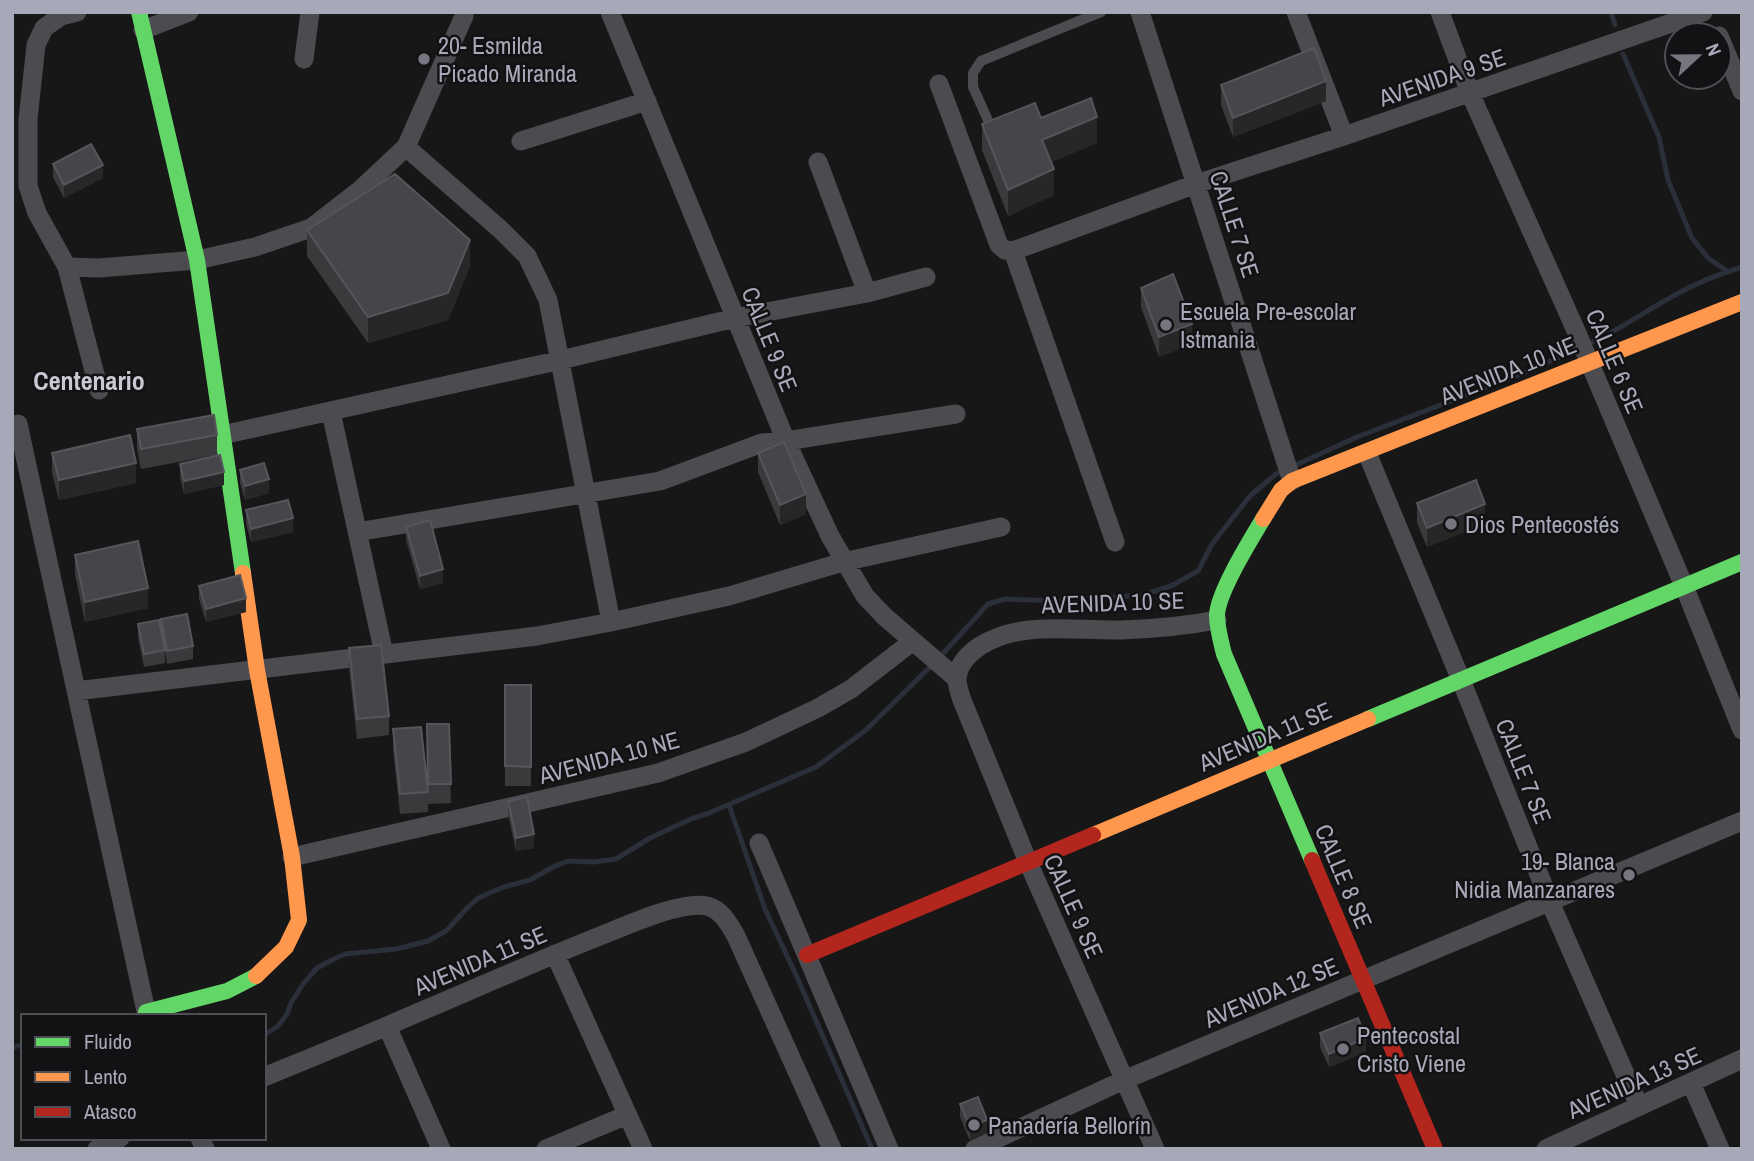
<svg xmlns="http://www.w3.org/2000/svg" width="1754" height="1161" viewBox="0 0 1754 1161" font-family="'Archivo Narrow',sans-serif">
	<style>
		.lines { fill: none; stroke-linecap: round; stroke-linejoin: round }
		.stream { stroke: #2a2f3a; stroke-width: 5 }
		.lane { stroke: #4b4b50; stroke-width: 10 }
		.street { stroke: #4b4b50; stroke-width: 19 }
		.fast { stroke: #63d668; stroke-width: 16 }
		.slow { stroke: #ff974d; stroke-width: 16 }
		.jam { stroke: #b3261e; stroke-width: 16 }
		.wall { fill: #3a3a3c }
		.shaded-wall { fill: #272728 }
		.building { fill: #46464a; stroke: #55565b; stroke-width: 2 }
		.poi-dot { fill: #757680; stroke: #121113; stroke-width: 2.5 }
		.labels { text-anchor: middle; dominant-baseline: central; stroke-width: 5; stroke-linejoin: round; paint-order: stroke }
		.poi-label { font-size: 24px; fill: #a8a9b8; stroke: #121113; text-anchor: start }
		.street-label { font-size: 24px; fill: #a8a9b8; stroke: #121113 }
		.neighbourhood-label { font-size: 26px; font-weight: bold; fill: #c9c9d4; stroke: #121113 }
	</style>
	<rect width="100%" height="100%" fill="#171717"/>
	<g class="lines">
		<!-- stream -->
		<path class="stream" d="M1611,12l4,13
			M1623,54l36,83 9,43 24,58 16,20 19,13
			M1588,344c30,-13 57,-33 87,-49 21,-12 44,-21 67,-28
			M939,658l49,-54 17,-5 55,2 83,-6 28,-9 27,-15 14,-27 38,-48 26,-22 81,-37 172,-66 50,-23
			M729,805l36,104 31,66 76,174
			M264,1035l14,-9 9,-12 4,-11 12,-19 14,-16 17,-9 11,-5 51,-5 32,-8 18,-10 22,-24 9,-8 12,-6 15,-6 26,-7 25,-14 13,-5 26,1 22,-3 34,-21 41,-19 18,-6 107,-46 50,-37 66,-65
			M12,1048l11,-4"/>
		<!-- lane -->
		<path class="lane" d="M991,127l-18,-40v-14l8,-12 120,-49"/>
		<!-- street -->
		<path class="street" d="M77,12l-16,4 -17,12 -8,17 -8,74v67l9,27 30,54 32,1 98,-8 58,-13 56,-19 49,-38 46,-43 58,-131
			M610,12l176,429 44,95 35,60 19,20 73,63
			M1140,12l152,469
			M1296,12l48,124
			M1440,12l30,81 107,240 107,253 58,144
			M143,30l46,-18
			M1719,36l23,55
			M304,59l6,-47
			M939,84l60,161 6,5 8,1 183,-67 148,-48 359,-124
			M521,141l126,-40
			M406,147l95,83 26,26 21,44 63,322
			M818,162l49,131
			M1013,251l102,291
			M67,267l32,123
			M331,412l53,242
			M18,424l129,592
			M222,435l339,-75 174,-42 132,-25 59,-16
			M1367,453l94,227 89,222 89,204
			M357,532l303,-51 102,-38 24,-2 170,-27
			M76,691l461,-55 74,-14 118,-26 114,-34 158,-35
			M759,843l130,306
			M292,857l366,-84 88,-31 72,-34 33,-19 62,-48
			M555,954l88,195
			M387,1026l54,123
			M264,1077c51,-21 103,-42 153,-64 59,-25 118,-51 178,-75 26,-10 85,-38 112,-32 15,4 22,18 29,30l96,213
			M1691,1083l29,66
			M200,1138l5,11
			M97,1149l23,-11
			M546,1149l81,-34
			M975,1149l149,-69 618,-259
			M1155,1149l-127,-287 -66,-162c-2,-6 -5,-14 -5,-21 1,-15 11,-25 23,-33 42,-26 94,-15 141,-16 33,-1 64,-4 96,-10
			M1546,1149l196,-90"/>
		<!-- fast -->
		<path class="fast" d="M139,12l58,248 46,313
			M1263,519c-13,22 -45,73 -46,96 0,13 4,27 7,39l88,206
			M1368,719l374,-157
			M146,1012l81,-21 29,-15"/>
		<!-- slow -->
		<path class="slow" d="M1263,519l18,-29 11,-9 450,-179
			M243,573l14,97 35,187 7,63 -13,27 -30,29
			M1093,835l275,-116"/>
		<!-- jam -->
		<path class="jam" d="M1312,860l123,289
			M807,955l286,-120"/>
	</g>
	<!-- wall -->
	<path class="wall" d="M1221,85l105,16 -93,36 -12,-32z
		M1041,118l56,25 -46,19 3,33 -46,21 -26,-66v-26z
		M53,164l50,14 -39,20 -11,-21z
		M307,230l163,36 -22,54 -80,23 -61,-87z
		M1141,288l51,56 -33,13 -18,-50z
		M137,429l80,6v20l-76,14 -4,-20z
		M52,453l84,30 -77,17 -7,-27z
		M758,453l48,61 -26,11 -22,-53z
		M180,464l44,21 -40,9 -4,-17z
		M240,470l29,23 -24,7 -5,-17z
		M1417,503l68,21 -58,23 -10,-24z
		M246,510l47,22 -42,10 -5,-18z
		M406,527l37,56 -23,6 -14,-49z
		M75,555l73,53 -63,14 -10,-47z
		M199,586l47,26 -40,10 -7,-23z
		M161,619l32,27v13l-26,5 -2,-13v12l-21,4 -6,-29v-14l23,7z
		M349,648l40,68v19l-32,4 -8,-71z
		M505,685h26v101h-26z
		M427,724h22l2,79 -23,1z
		M393,729l35,63v20l-28,2 -7,-65z
		M508,801l26,47 -18,3 -8,-37z
		M1320,1033l46,19 -37,15 -9,-20z
		M960,1104l27,29 -17,8 -10,-24z"/>
	<!-- shaded-wall -->
	<path class="shaded-wall" d="M1326,81v20l-93,36v-19z
		M1097,117v26l-55,23v-26z
		M103,165v13l-39,20v-13z
		M1054,169v26l-46,21v-26z
		M470,240v26l-22,54 -80,23v-26z
		M1192,324v20l-33,13v-20z
		M136,463v20l-77,17v-20z
		M224,472v13l-40,9v-13z
		M269,479v14l-24,7v-14z
		M806,494v20l-26,11v-20z
		M1485,504v20l-58,23v-19z
		M293,518v14l-42,10v-13z
		M443,569v14l-23,6v-13z
		M148,588v20l-63,14v-20z
		M246,598v14l-40,10v-13z
		M534,834v14l-18,3v-13z
		M1366,1038v14l-37,15v-13z
		M987,1120v13l-17,8v-14z"/>
	<!-- building -->
	<path class="building" d="M1314,48l12,33 -93,37 -12,-33z
		M1091,98l6,19 -55,23 12,29 -46,21 -26,-66 53,-21 6,15z
		M91,144l12,21 -39,20 -11,-21z
		M395,174l75,66 -22,53 -80,24 -61,-87z
		M1173,274l19,50 -33,13 -18,-49z
		M214,415l3,20 -76,14 -4,-20z
		M130,435l6,28 -77,17 -7,-27z
		M784,442l22,52 -26,11 -22,-52z
		M220,455l4,17 -40,9 -4,-17z
		M264,463l5,16 -24,7 -5,-16z
		M1476,480l9,24 -58,24 -10,-25z
		M288,500l5,18 -42,11 -5,-19z
		M430,520l13,49 -23,7 -14,-49z
		M138,541l10,47 -63,14 -10,-47z
		M240,575l6,23 -40,11 -7,-23z
		M187,614l6,32 -26,5 -6,-32z
		M159,620l6,30 -21,4 -6,-30z
		M381,645l8,71 -32,3 -8,-71z
		M505,685h26v82l-26,-1z
		M427,724h22l2,60h-23z
		M421,727l7,65 -28,2 -7,-65z
		M527,797l7,37 -18,4 -8,-37z
		M1358,1018l8,20 -37,16 -9,-21z
		M978,1097l9,23 -17,7 -10,-23z"/>
	<!-- markers -->
	<g class="poi-dot">
		<circle cx="424" cy="59" r="7"/>
		<circle cx="1166" cy="325" r="7"/>
		<circle cx="1451" cy="524" r="7"/>
		<circle cx="1629" cy="875" r="7"/>
		<circle cx="1343" cy="1049" r="7"/>
		<circle cx="974" cy="1125" r="7"/>
	</g>
	<g class="labels">
		<!-- poi labels -->
		<g class="poi-label">
			<text x="438" y="45">20- Esmilda<tspan x="438" dy="28">Picado Miranda</tspan></text>
			<text x="1180" y="311">Escuela Pre-escolar<tspan x="1180" dy="28">Istmania</tspan></text>
			<text x="1465" y="524">Dios Pentecostés</text>
			<text x="1615" y="861" text-anchor="end">19- Blanca<tspan x="1615" dy="28">Nidia Manzanares</tspan></text>
			<text x="1357" y="1035">Pentecostal<tspan x="1357" dy="28">Cristo Viene</tspan></text>
			<text x="988" y="1125">Panadería Bellorín</text>
		</g>
		<!-- street labels -->
		<g class="street-label">
			<text transform="translate(1442 77) rotate(-19)">AVENIDA 9 SE</text>
			<text transform="translate(1235 224) rotate(72)">CALLE 7 SE</text>
			<text transform="translate(770 339) rotate(68)">CALLE 9 SE</text>
			<text transform="translate(1615 361) rotate(67)">CALLE 6 SE</text>
			<text transform="translate(1508 370) rotate(-22)">AVENIDA 10 NE</text>
			<text transform="translate(1113 602) rotate(-2)">AVENIDA 10 SE</text>
			<text transform="translate(1265 736) rotate(-23)">AVENIDA 11 SE</text>
			<text transform="translate(609 757) rotate(-15)">AVENIDA 10 NE</text>
			<text transform="translate(1524 771) rotate(68)">CALLE 7 SE</text>
			<text transform="translate(1344 876) rotate(67)">CALLE 8 SE</text>
			<text transform="translate(1074 906) rotate(66)">CALLE 9 SE</text>
			<text transform="translate(480 960) rotate(-23)">AVENIDA 11 SE</text>
			<text transform="translate(1271 992) rotate(-23)">AVENIDA 12 SE</text>
			<text transform="translate(1634 1082) rotate(-24)">AVENIDA 13 SE</text>
		</g>
		<!-- neighbourhood labels -->
		<g class="neighbourhood-label">
			<text x="89" y="380">Centenario</text>
		</g>
	</g>
	<!-- border -->
	<rect width="1754" height="1161" fill="none" stroke="#a8a9b8" stroke-width="28"/>
	<!-- legend -->
	<rect x="21" y="1014" width="245" height="126" fill="#121113" stroke="#4e4e55" stroke-width="2"/>
	<rect x="35" y="1037" width="35" height="10" fill="#63d668" stroke="#4e4e55" stroke-width="2"/>
	<text x="84" y="1049" font-size="21" fill="#a8a9b8">Fluido</text>
	<rect x="35" y="1072" width="35" height="10" fill="#ff974d" stroke="#4e4e55" stroke-width="2"/>
	<text x="84" y="1084" font-size="21" fill="#a8a9b8">Lento</text>
	<rect x="35" y="1107" width="35" height="10" fill="#b3261e" stroke="#4e4e55" stroke-width="2"/>
	<text x="84" y="1119" font-size="21" fill="#a8a9b8">Atasco</text>
	<!-- north arrow -->
	<g transform="translate(1698 56) rotate(68)"><circle r="33" fill="#121113" stroke="#4e4e55" stroke-width="2"/>
	<path d="M0-5L12 26L0 18L-12 26Z" fill="#757680"/>
	<text y="-10" font-size="19" font-weight="bold" text-anchor="middle" fill="#a8a9b8">N</text>
	</g>
</svg>
